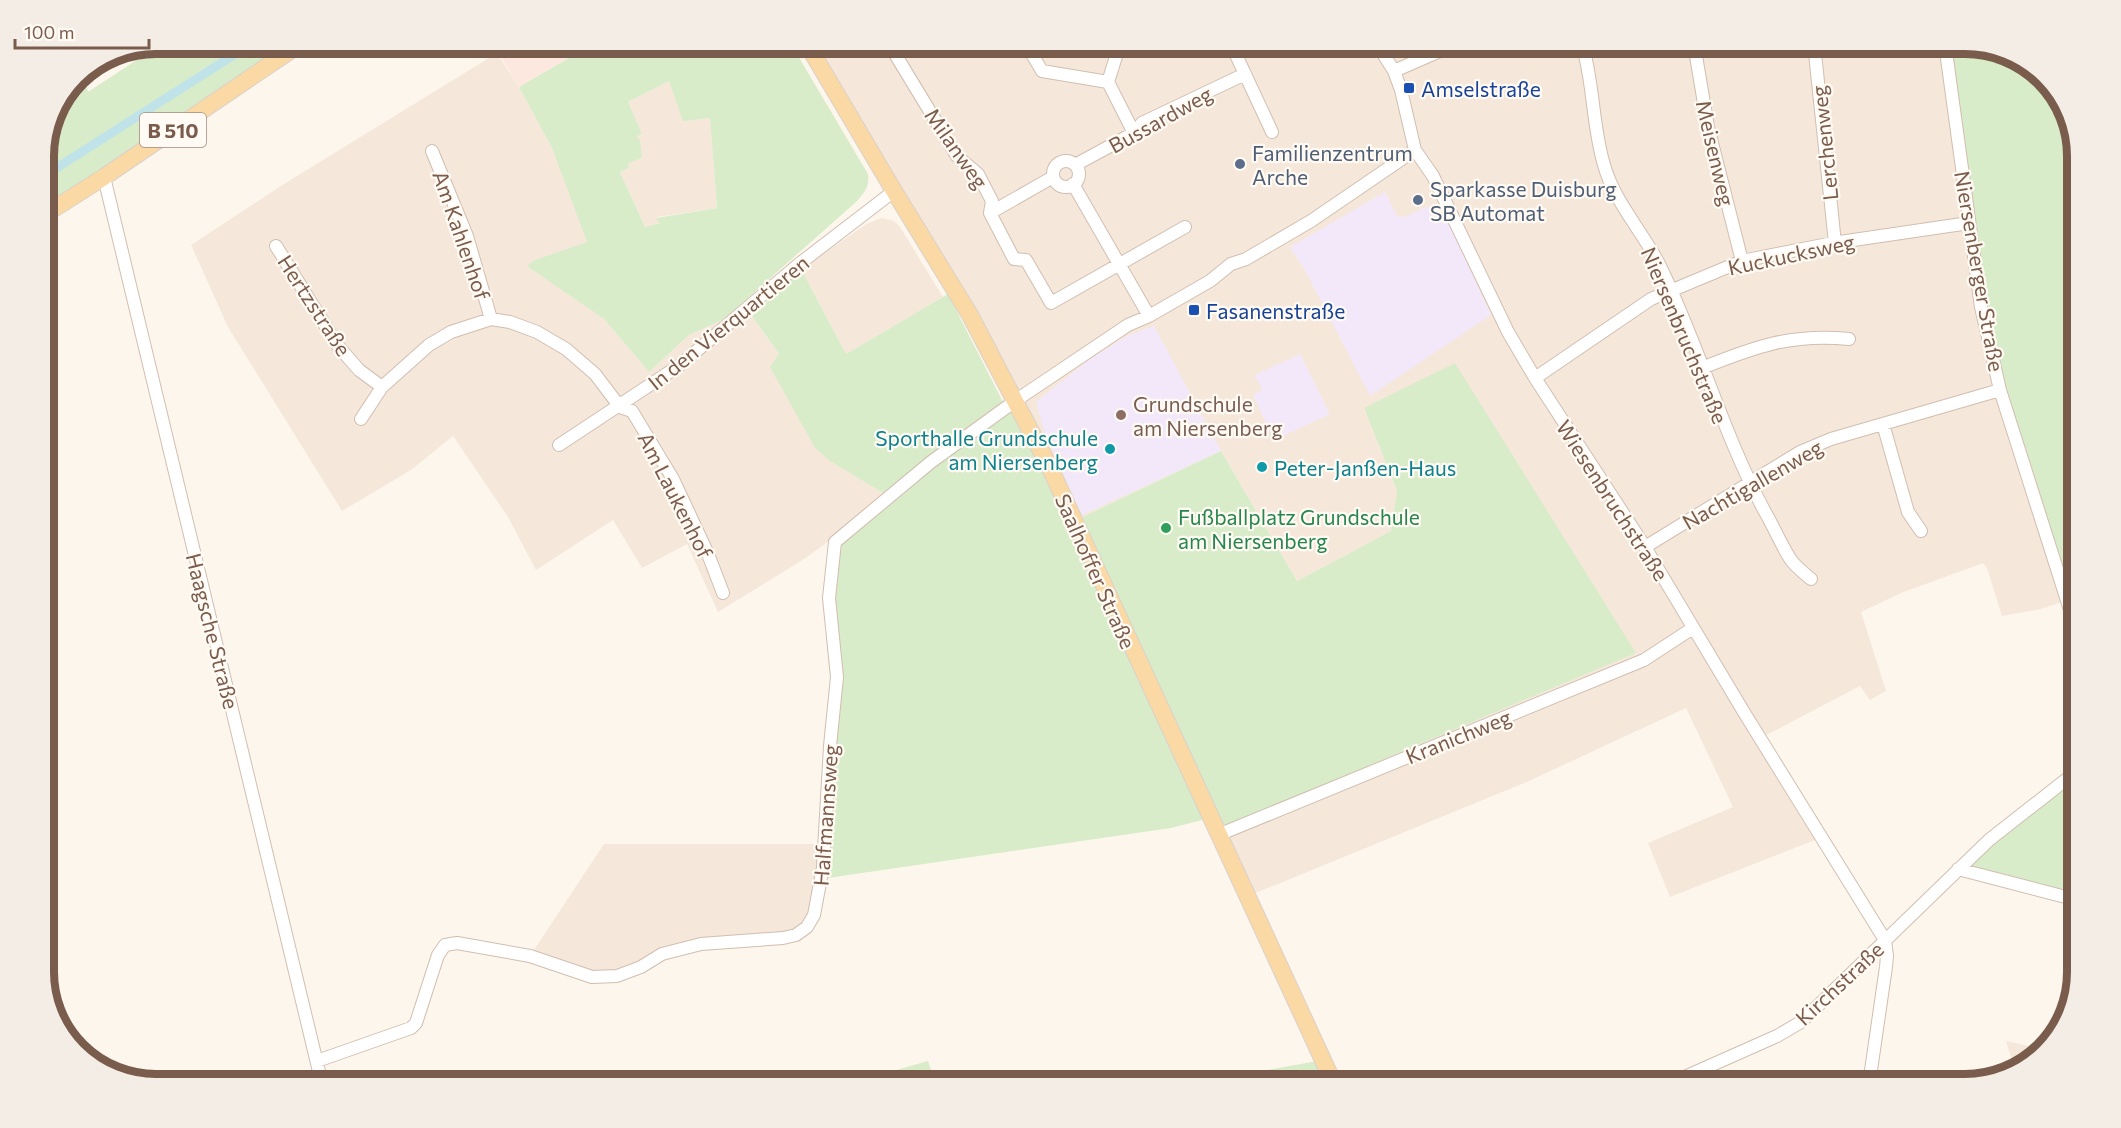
<svg xmlns="http://www.w3.org/2000/svg" width="2121" height="1128" viewBox="0 0 2121 1128" font-family="Commissioner,sans-serif">
	<style>
		.residential { fill: #f5e8da }
		.commercial { fill: #fde8e0 }
		.education { fill: #f3e8fa }
		.green { fill: #d8ecc9; fill-rule: evenodd }
		.lines { fill: none; stroke-linecap: round; stroke-linejoin: round }
		.canal { stroke: #bfe3e8; stroke-width: 9 }
		.minor-casing { stroke: #d1beb0; stroke-width: 14 }
		.major-casing { stroke: #dad1cd; stroke-width: 18 }
		.minor { stroke: #fff; stroke-width: 12 }
		.major { stroke: #fbd9a5; stroke-width: 16 }
		.transit-dot { fill: #1a4fb4; stroke: #fffaf3; stroke-width: 2 }
		.service-dot { fill: #5c6f8a; stroke: #fffaf3; stroke-width: 2 }
		.education-dot { fill: #8d6e63; stroke: #fffaf3; stroke-width: 2 }
		.culture-dot { fill: #0f9aa8; stroke: #fffaf3; stroke-width: 2 }
		.leisure-dot { fill: #2e9e5b; stroke: #fffaf3; stroke-width: 2 }
		.labels { text-anchor: middle; dominant-baseline: central; stroke-width: 4.5; stroke-linejoin: round; paint-order: stroke }
		.shield { fill: #fffaf3; stroke: #a28b7f; stroke-width: 1.5 }
		.shield-label { font-size: 20px; font-weight: bold; fill: #7a5c4d }
		.transit-label { font-size: 21px; fill: #164399; stroke: #fffaf3; text-anchor: start }
		.street-label { font-size: 21px; fill: #7a5c4d; stroke: #fffaf3 }
		.service-label { font-size: 21px; fill: #4e5e75; stroke: #fffaf3; text-anchor: start }
		.education-label { font-size: 21px; fill: #785e54; stroke: #fffaf3; text-anchor: start }
		.culture-label { font-size: 21px; fill: #0d838f; stroke: #fffaf3; text-anchor: end }
		.leisure-label { font-size: 21px; fill: #27864d; stroke: #fffaf3; text-anchor: start }
		.rim { fill: none; stroke: #7a5c4d; stroke-width: 8 }
	</style>
	<rect width="100%" height="100%" fill="#fdf6ec"/>
	<!-- residential -->
	<path class="residential" d="M809,44h1135l124,556 -27,9 -39,7 -15,-48 -4,-5 -82,30 -40,19 25,79 -16,9 -10,-14 -99,52 59,100 -150,59 -22,-54 85,-36 -47,-99 -157,73 -283,116 -30,-67 419,-177 -271,-245 33,83 -6,40 -94,50 -76,-130 -143,68z
		M497,53l22,34 33,61 36,95 -53,17 18,22 51,37 45,53 40,-37 31,-14 12,-9 20,4 27,38 51,107 58,35 -28,23 -56,40 -86,53 -31,-68 -45,24 -29,-48 -77,50 -28,-53 -55,-81 -42,34 -69,41 -114,-184 -37,-82 93,-61z
		M669,81l41,36 7,91 -60,9 3,6 -15,4 -25,-55 9,-4 -1,-5 14,-5 -5,-22 4,-2 -13,-32z
		M882,218l12,3 6,6 43,70 -97,57 -45,-85 67,-46z
		M604,844h219l-14,84 -12,7 -96,9 -60,23 -49,10 -62,-21z
		M2006,1041l36,8 -15,17 -12,4z"/>
	<!-- commercial -->
	<path class="commercial" d="M493,44h100l-74,43z"/>
	<!-- education -->
	<path class="education" d="M1385,192l12,24 8,1 23,-11 6,11 10,-4 47,102 -121,81 -64,-124 -16,-25z
		M1154,326l67,125 -139,64 -39,-87 -7,-26 53,-42 38,-24z
		M1300,354l30,60 -56,26 -21,-45 9,-5 -7,-15z"/>
	<!-- green -->
	<path class="green" d="M161,44h132l-249,164v-59l33,-73 6,-4 5,20z
		M593,44h198l77,130c2,13 -4,19 -12,28l-124,110 -12,9 -31,14 -40,37 -45,-53 -77,-53 8,-6 52,-18 -35,-94 -33,-61zM669,81l14,40 27,-3 7,90 -61,10 4,5 -15,4 -25,-55 9,-4 -1,-5 14,-5 -2,-17 -3,-5 5,-2 -14,-32z
		M1945,44h20l50,11 44,39 18,55v456l-4,6 -71,-224 -34,-164z
		M801,269l45,85 102,-60 57,112 10,-5 59,120 147,-70 76,130 94,-50 6,-40 -33,-83 91,-45 181,290 -420,177 -6,-12 -39,10 -350,51 17,-206 -9,-74 6,-62 53,-41 -58,-35 -15,-13 -45,-81 9,-13 -27,-38z
		M2077,771v126l-119,-28z
		M1323,1060l11,24h-145z
		M928,1061l8,23h-66l-2,-6z"/>
	<g class="lines">
		<!-- canal -->
		<path class="canal" d="M44,176l207,-132"/>
		<!-- minor casing -->
		<g class="minor-casing">
			<path id="minor" d="M889,44l68,112 21,18 14,27 -2,12 24,46 12,1 25,43 134,-76
				M1026,44l16,27 66,11 26,51
				M1231,44l41,88
				M1377,44l17,27 7,19 14,60 18,26 75,156 27,46 110,169 100,167 140,226 2,16 -1,11 -17,117
				M1582,44c12,39 10,81 22,121 10,36 38,66 55,99 40,81 63,168 106,248 9,15 16,33 26,48 5,7 13,13 20,19
				M1694,44l14,83 34,134
				M1814,44l21,199
				M1945,44l36,263 19,83 77,242
				M1394,71l62,-27
				M1108,82l12,-38
				M432,151l35,85 24,83
				M1053 174a13 13 0 1 1 26 0a13 13 0 1 1-26 0Z
				M1075,165l59,-32 8,-10 103,-49
				M104,177l218,907
				M1073,184l76,132
				M990,213l63,-36
				M276,246l62,100 21,24 23,17
				M1702,368c52,-21 90,-35 147,-29
				M1535,378l116,-79 91,-38 91,-18 136,-20
				M620,407l12,4 41,68 35,75 15,39
				M361,419l21,-32 47,-42 22,-13 40,-13 19,3 27,10 29,17 29,25 25,33
				M1883,424l25,88 13,19
				M559,445l121,-80 119,-101 95,-73
				M1645,547l155,-95 31,-13 169,-49
				M1218,835l426,-175 49,-32
				M1958,869l119,31
				M317,1061l94,-33 5,-5 22,-68 7,-10 12,-2 73,13 62,21 25,-1 24,-9 21,-13 39,-10 82,-6 13,-3 11,-8 7,-12 9,-48 7,-121 7,-69 -8,-79 6,-56 96,-80 84,-61 113,-76 21,-9 61,-35 21,-17 15,-5 65,-38 104,-71
				M1669,1084l108,-48 24,-14 188,-182 88,-69"/>
		</g>
		<!-- major casing -->
		<g class="major-casing">
			<path id="major" d="M807,44l87,147 76,124 80,153 284,616
				M44,215l60,-38 196,-133"/>
		</g>
		<!-- minor -->
		<use href="#minor" class="minor"/>
		<!-- major -->
		<use href="#major" class="major"/>
	</g>
	<!-- markers -->
	<g class="transit-dot">
		<rect x="1403" y="82" width="12" height="12" rx="3"/>
		<rect x="1188" y="304" width="12" height="12" rx="3"/>
	</g>
	<g class="service-dot">
		<circle cx="1240" cy="164" r="6"/>
		<circle cx="1418" cy="200" r="6"/>
	</g>
	<circle class="education-dot" cx="1121" cy="415" r="6"/>
	<g class="culture-dot">
		<circle cx="1110" cy="449" r="6"/>
		<circle cx="1262" cy="467" r="6"/>
	</g>
	<circle class="leisure-dot" cx="1166" cy="528" r="6"/>
	<g class="labels">
		<!-- shield labels -->
		<rect class="shield" x="140" y="113" width="66" height="34" rx="4.5"/>
		<g class="shield-label">
			<text x="173" y="130">B 510</text>
		</g>
		<!-- transit labels -->
		<g class="transit-label">
			<text x="1421" y="88">Amselstraße</text>
			<text x="1206" y="310">Fasanenstraße</text>
		</g>
		<!-- street labels -->
		<g class="street-label">
			<text transform="translate(1160 119) rotate(-29)">Bussardweg</text>
			<text transform="translate(1824 143) rotate(-96)">Lerchenweg</text>
			<text transform="translate(957 148) rotate(55)">Milanweg</text>
			<text transform="translate(1716 153) rotate(77)">Meisenweg</text>
			<text transform="translate(462 235) rotate(71)">Am Kahlenhof</text>
			<text transform="translate(1791 254) rotate(-12)">Kuckucksweg</text>
			<text transform="translate(1980 271) rotate(80)">Niersenberger Straße</text>
			<text transform="translate(315 305) rotate(57)">Hertzstraße</text>
			<text transform="translate(728 322) rotate(-39)">In den Vierquartieren</text>
			<text transform="translate(1685 335) rotate(67)">Niersenbruchstraße</text>
			<text transform="translate(1752 484) rotate(-30)">Nachtigallenweg</text>
			<text transform="translate(676 495) rotate(63)">Am Laukenhof</text>
			<text transform="translate(1613 500) rotate(57)">Wiesenbruchstraße</text>
			<text transform="translate(1096 571) rotate(66)">Saalhoffer Straße</text>
			<text transform="translate(213 631) rotate(76)">Haagsche Straße</text>
			<text transform="translate(1458 736) rotate(-22)">Kranichweg</text>
			<text transform="translate(825 815) rotate(-86)">Halfmannsweg</text>
			<text transform="translate(1839 983) rotate(-43)">Kirchstraße</text>
		</g>
		<!-- service labels -->
		<g class="service-label">
			<text x="1252" y="152">Familienzentrum<tspan x="1252" dy="24">Arche</tspan></text>
			<text x="1430" y="188">Sparkasse Duisburg<tspan x="1430" dy="24">SB Automat</tspan></text>
		</g>
		<!-- education labels -->
		<g class="education-label">
			<text x="1133" y="403">Grundschule<tspan x="1133" dy="24">am Niersenberg</tspan></text>
		</g>
		<!-- culture labels -->
		<g class="culture-label">
			<text x="1098" y="437">Sporthalle Grundschule<tspan x="1098" dy="24">am Niersenberg</tspan></text>
			<text x="1274" y="467" text-anchor="start">Peter-Janßen-Haus</text>
		</g>
		<!-- leisure labels -->
		<g class="leisure-label">
			<text x="1178" y="516">Fußballplatz Grundschule<tspan x="1178" dy="24">am Niersenberg</tspan></text>
		</g>
	</g>
	<!-- crop -->
	<path d="M0 0H2121V1128H0ZM156 54H1965A102 102 0 0 1 2067 156V972A102 102 0 0 1 1965 1074H156A102 102 0 0 1 54 972V156A102 102 0 0 1 156 54Z" fill="#f4ede6" fill-rule="evenodd"/>
	<path class="rim" d="M156 54H1965A102 102 0 0 1 2067 156V972A102 102 0 0 1 1965 1074H156A102 102 0 0 1 54 972V156A102 102 0 0 1 156 54Z"/>
	<!-- scale -->
	<path d="M15 39v9h134v-9" fill="none" stroke="#7a5c4d" stroke-width="3"/>
	<text x="24" y="39" font-size="18" fill="#7a5c4d" stroke="#fffaf3" stroke-width="4.5" paint-order="stroke">100 m</text>
</svg>
